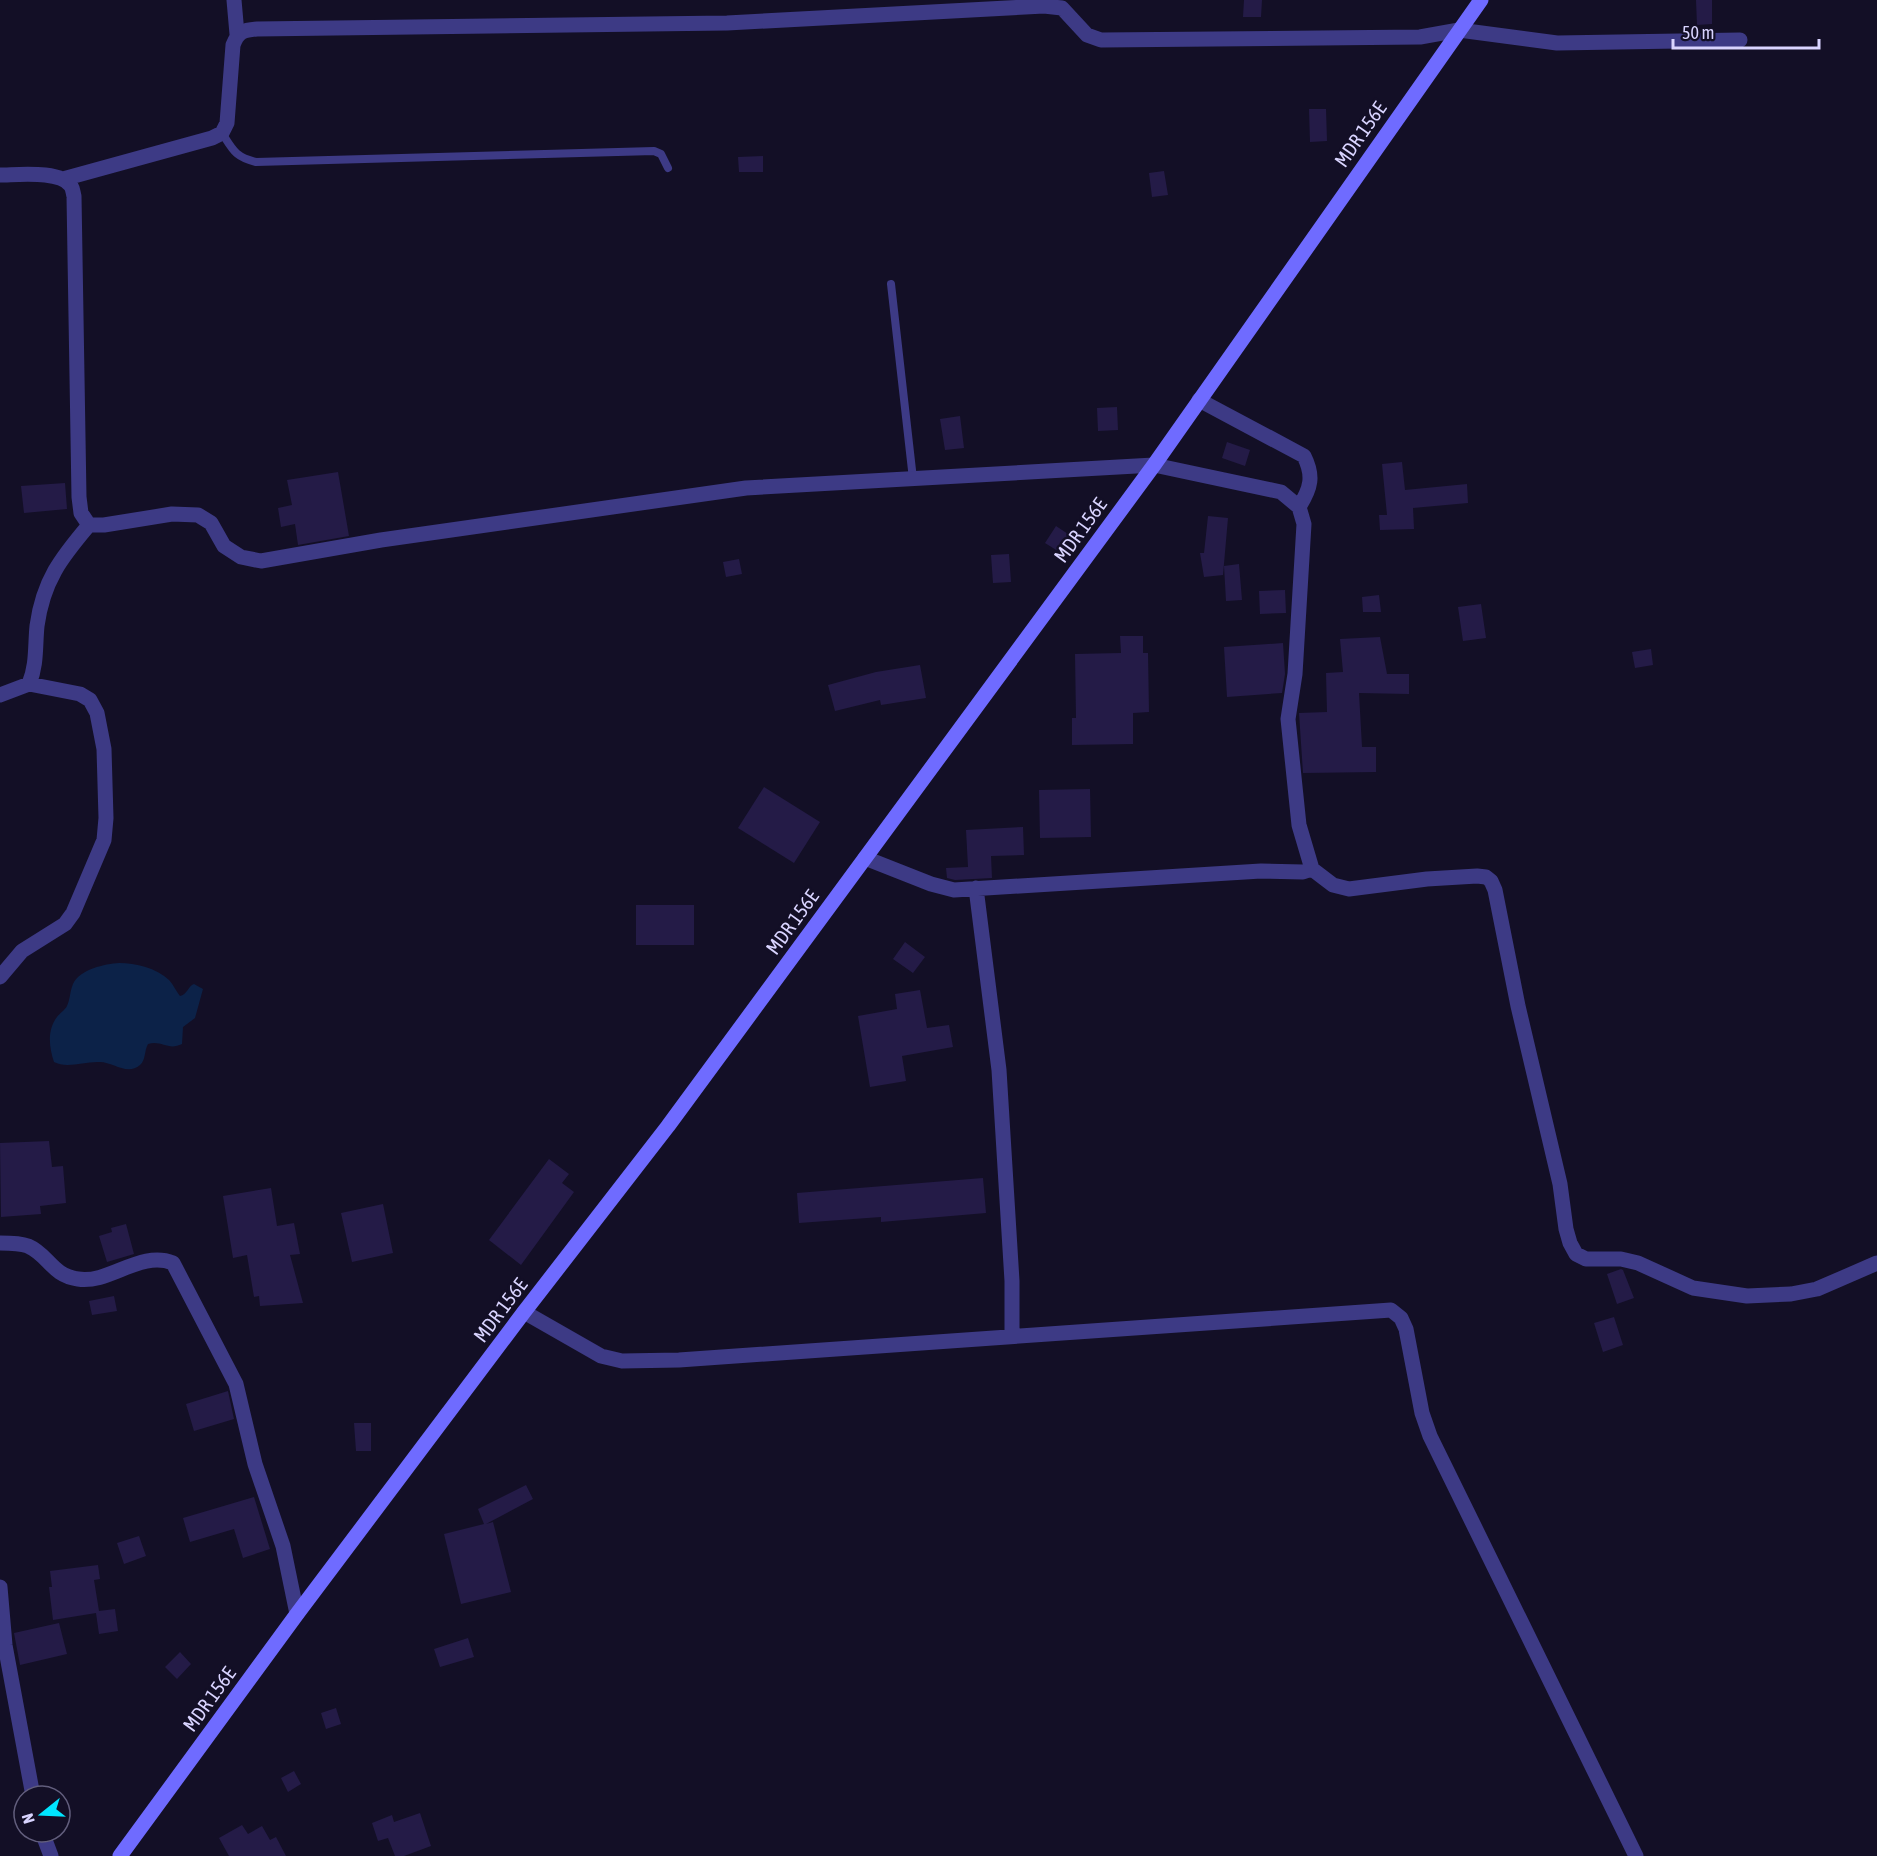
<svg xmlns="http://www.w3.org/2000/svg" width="1877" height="1856" viewBox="0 0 1877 1856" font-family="'Asap Condensed',sans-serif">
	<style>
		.water { fill: #0c2248 }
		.building { fill: #241b47 }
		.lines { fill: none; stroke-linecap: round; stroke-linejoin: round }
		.lane { stroke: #3d3a85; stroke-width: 8 }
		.street { stroke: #3d3a85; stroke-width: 15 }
		.secondary { stroke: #6f6bff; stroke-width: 15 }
		.labels { text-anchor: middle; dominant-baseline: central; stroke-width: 5; stroke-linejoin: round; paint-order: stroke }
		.street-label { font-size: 20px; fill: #d9d4ff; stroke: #130f26 }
	</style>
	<rect width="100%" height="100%" fill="#130f26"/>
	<!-- water -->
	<path class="water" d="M119,963c17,0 37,5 50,17 4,4 7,11 11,16 7,-1 8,-10 14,-12l9,5 -8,29 -12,9 -1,17c-14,7 -20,-4 -34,0 -4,7 -2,16 -8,21 -13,11 -27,-3 -40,-3 -15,-1 -33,7 -46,0 -5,-15 -7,-32 3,-45 3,-4 8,-7 10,-11 3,-6 3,-15 6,-22 7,-15 32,-20 46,-21z"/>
	<!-- building -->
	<path class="building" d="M1244,0h18l-1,17h-18z
		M1696,0h16v24l-15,1z
		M1309,109h17l1,32 -17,1z
		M763,156v16h-24l-1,-15z
		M1164,171l4,24 -16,2 -3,-24z
		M1117,407l1,23 -20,1 -1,-23z
		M960,416l4,32 -19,2 -5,-31z
		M1227,442l23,8 -5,16 -23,-8z
		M1402,462l3,28 62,-6 1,19 -55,5 1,21 -34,1 -1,-15h8l-5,-51z
		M338,472l11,64 -51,9 -3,-21 -14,3 -3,-19 14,-3 -5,-25z
		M65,483l2,26 -43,4 -3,-27z
		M1208,516l20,2 -5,57 -19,2 -4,-24h4z
		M1056,526l15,10 -10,17 -16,-10z
		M1009,554l2,28 -18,1 -2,-28z
		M739,559l3,15 -16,3 -3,-15z
		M1239,564l3,36 -16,1 -2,-35z
		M1285,590l1,23 -26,1 -1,-23z
		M1379,595l2,17h-18l-1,-15z
		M1481,604l5,34 -23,3 -5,-34z
		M1120,636h23v17h5l1,59 -16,1v31l-61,1v-27h4l-1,-64 46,-1z
		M1380,637l7,37h22v20l-50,-1 3,54h14v25l-73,1 -4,-60 28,-1 -1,-39 17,-1 -3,-33z
		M1283,643l2,31 -3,19 -55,4 -3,-50z
		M1651,649l2,16 -18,3 -3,-16z
		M920,665l6,33 -45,7 -1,-5 -45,11 -7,-26 48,-13z
		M764,787l56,35 -26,41 -56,-35z
		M1090,789l1,48 -51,1 -1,-48z
		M1023,827l1,28 -33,1 1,22 -37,2 -8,-2 -1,-10 22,-1 -2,-37z
		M636,905h58v40h-58z
		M905,942l20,15 -12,16 -20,-14z
		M920,990l7,38 22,-3 4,22 -51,9 4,25 -36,6 -12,-71 39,-7 -2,-15z
		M49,1141l3,26 11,-1 3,37 -26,3 1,8 -40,3 -1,-74z
		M549,1159l20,15 -7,9 12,9 -53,73 -32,-25z
		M983,1178l3,35 -105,9v-5l-82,6 -2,-30z
		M271,1188l6,38 17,-3 6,31 -10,1 13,48 -43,3 -1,-10 -5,1 -7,-42 -14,3 -10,-62z
		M383,1204l10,49 -41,9 -11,-49z
		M126,1224l8,30 -27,8 -8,-26 13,-4 -1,-4z
		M1621,1269l2,1 11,28 -17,6 -10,-30z
		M114,1296l3,15 -25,4 -3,-14z
		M1614,1317l9,28 -20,7 -9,-29z
		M228,1391l6,28 -40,12 -8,-27z
		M354,1423h17v28h-15z
		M526,1485l7,14 -47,25 7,-2 18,70 -50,12 -17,-70 40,-10 -6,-15z
		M254,1497l16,52 -27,9 -9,-29 -44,13 -7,-24z
		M139,1536l7,20 -22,8 -7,-21z
		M98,1565l2,14 -6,1 5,31 16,-2 3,22 -19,3 -3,-21 -43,7 -4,-33h3l-2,-16z
		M59,1623l8,31 -47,11 -6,-32z
		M468,1638l6,19 -34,10 -6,-18z
		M180,1652l11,12 -14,15 -12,-12z
		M336,1708l5,16 -15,5 -5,-16z
		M294,1771l7,13 -13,8 -7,-14z
		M420,1813l11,33 -27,10h-9l-7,-18 -10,3 -6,-18 20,-8 2,7z
		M242,1825l6,9 14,-8 8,14 6,-3 10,19h-57l-10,-18z"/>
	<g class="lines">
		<!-- lane -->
		<path class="lane" d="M222,133c11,17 13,24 34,29l398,-11 7,3 7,14
			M891,284l22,195"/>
		<!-- street -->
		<path class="street" d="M234,0l3,34
			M0,175c17,0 61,-5 71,11 2,3 2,7 3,10l5,301 2,16 8,12h15l68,-11 26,1 13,8 13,23 17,11 20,4 120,-21 365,-52 408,-23 127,27 18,15 5,17 -9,150 -7,45 11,106 13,44 -9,3 -42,-1 -307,19 -23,-6 -66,-26
			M63,179l149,-41 10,-5 5,-10 6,-78c5,-13 10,-15 24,-16l470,-6 317,-17 18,2 25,27 14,5 319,-3 39,-7 98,13 183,-3
			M1199,400l105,56c10,20 7,32 -5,51
			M0,695l29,-11c8,-19 6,-38 8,-58 6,-45 24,-68 52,-101
			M1312,869l21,16 16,4 78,-10 50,-3 9,1 5,4 4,9 23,116 42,178 6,45 4,14 6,11 10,5h35l17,4 55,25 54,8 44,-2 26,-5 60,-26
			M976,888l23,182 13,211v55
			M0,977l22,-26 43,-27 8,-11 31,-73 2,-22 -2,-69 -7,-36 -7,-13 -10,-6 -51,-10
			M0,1243c8,0 20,0 28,3 21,9 23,29 50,33 32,5 62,-29 95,-16l63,121 19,80 28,82 14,68
			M524,1312l77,44 21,5 57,-1 712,-50 10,8 5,11 16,84 8,23 206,420
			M0,1587l5,58 28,151
			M42,1832l9,24"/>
		<!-- secondary -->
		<path class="secondary" d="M120,1856l177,-242 227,-302 144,-186 486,-661 327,-465"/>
	</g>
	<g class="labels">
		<!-- street labels -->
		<g class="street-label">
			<text transform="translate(1360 134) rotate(-55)">MDR 156E</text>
			<text transform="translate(1080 530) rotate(-54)">MDR 156E</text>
			<text transform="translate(792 922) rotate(-54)">MDR 156E</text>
			<text transform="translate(500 1310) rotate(-53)">MDR 156E</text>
			<text transform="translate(209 1699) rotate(-54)">MDR 156E</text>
		</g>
	</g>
	<!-- north arrow -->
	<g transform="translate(42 1814) rotate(252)"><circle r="28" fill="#130f26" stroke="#625e7d" stroke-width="1.5"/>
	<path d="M0-4.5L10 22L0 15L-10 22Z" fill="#00e5ff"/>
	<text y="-9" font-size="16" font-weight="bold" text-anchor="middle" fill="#d9d4ff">N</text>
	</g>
	<!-- scale -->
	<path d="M1673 39v9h146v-9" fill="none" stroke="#d9d4ff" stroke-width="3"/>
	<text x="1682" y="39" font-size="18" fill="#d9d4ff" stroke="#130f26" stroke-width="4.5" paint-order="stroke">50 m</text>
</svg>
